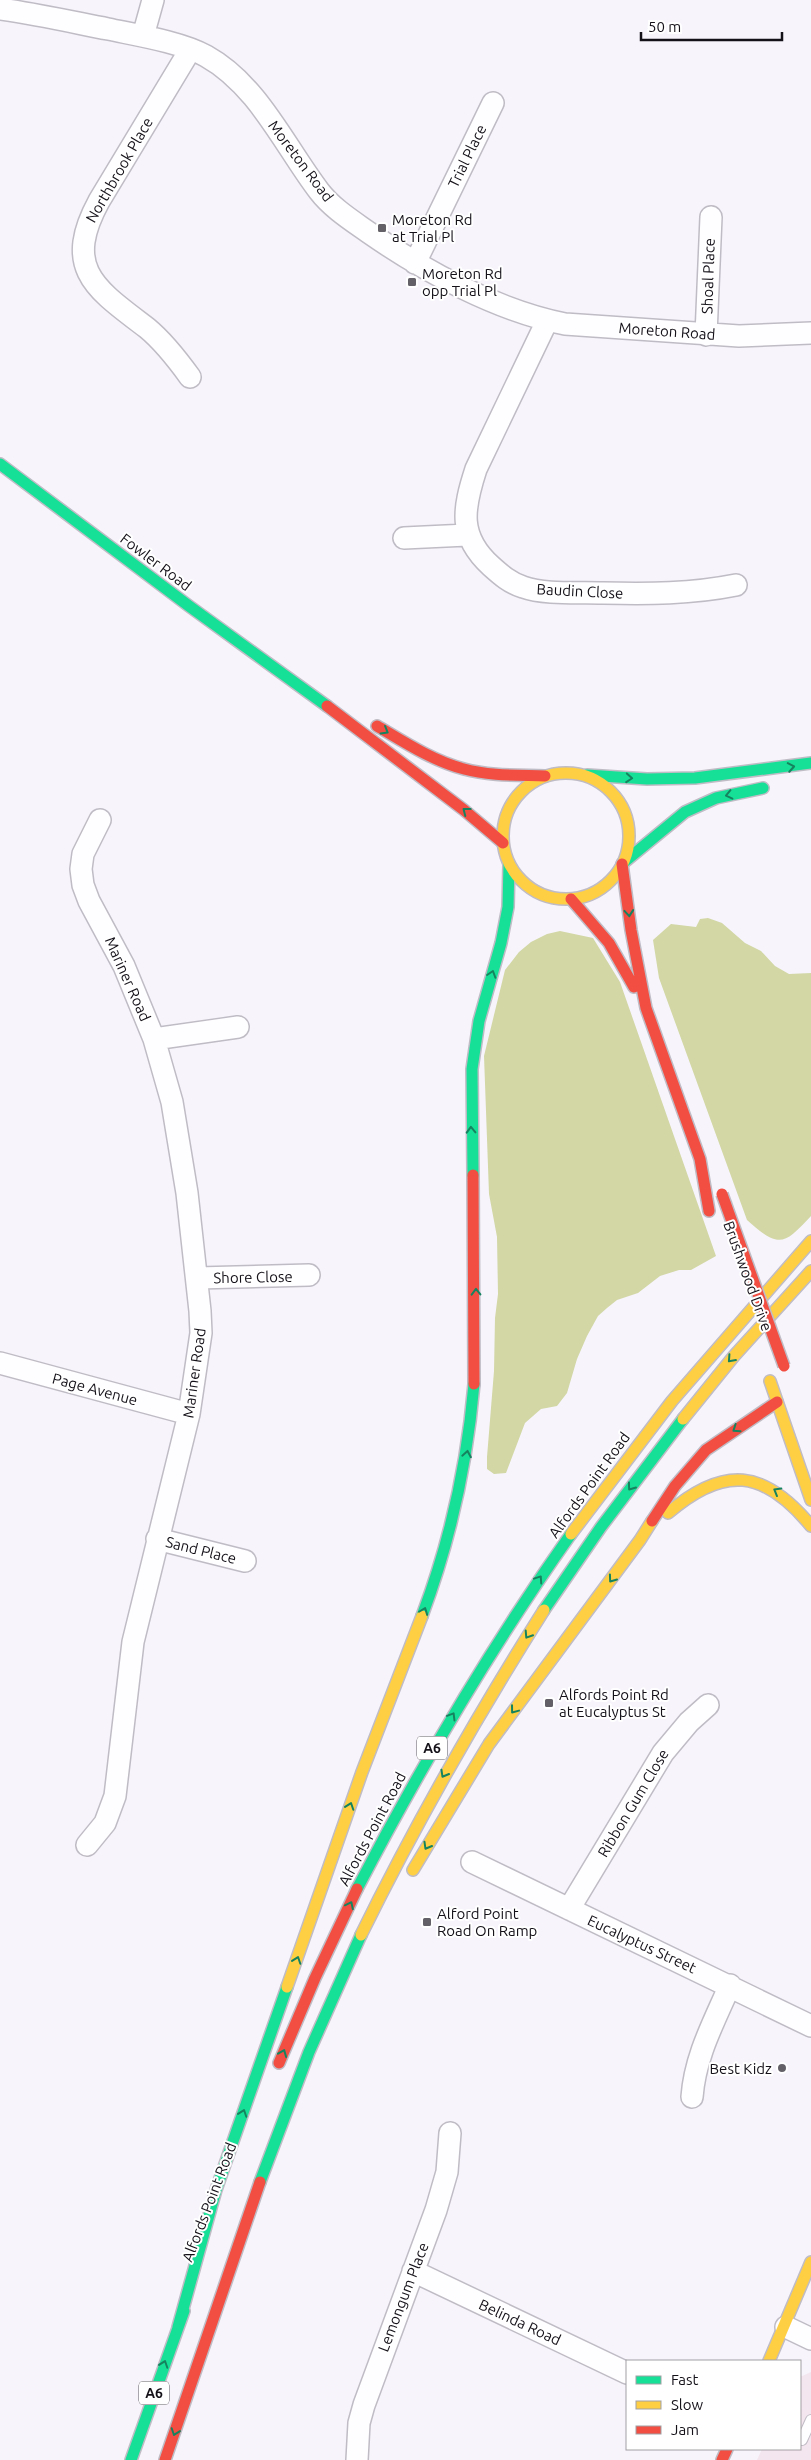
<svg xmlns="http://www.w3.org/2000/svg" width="811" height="2460" viewBox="0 0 811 2460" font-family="Ubuntu,sans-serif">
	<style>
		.commercial { fill: #f4e6ef }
		.forest { fill: #d2d7a5 }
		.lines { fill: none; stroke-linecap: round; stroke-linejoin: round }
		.lane-casing { stroke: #c0bcc5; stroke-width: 12 }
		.street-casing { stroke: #c0bcc5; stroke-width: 24 }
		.fast-casing { stroke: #c0bcc5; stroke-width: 14 }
		.slow-casing { stroke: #c0bcc5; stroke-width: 14 }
		.jam-casing { stroke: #c0bcc5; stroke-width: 14 }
		.lane { stroke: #fefdff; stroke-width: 10 }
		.street { stroke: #fefdff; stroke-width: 21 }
		.fast { stroke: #16e098; stroke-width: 11 }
		.slow { stroke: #ffcf43; stroke-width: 11 }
		.jam { stroke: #f24e42; stroke-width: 11 }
		.jam-bridge-casing { stroke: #c0bcc5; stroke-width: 14; stroke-linecap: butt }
		.jam-bridge { stroke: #f24e42; stroke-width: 11 }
		.oneway { stroke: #16835f }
		.poi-dot { fill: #646068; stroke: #fff; stroke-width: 2 }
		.labels { text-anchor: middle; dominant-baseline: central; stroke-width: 4; stroke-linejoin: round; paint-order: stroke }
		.shield { fill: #fff; stroke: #5b585e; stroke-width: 1 }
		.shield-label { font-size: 14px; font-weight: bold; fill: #151119 }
		.street-label { font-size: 15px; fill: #151119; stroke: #fff }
		.poi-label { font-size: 15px; fill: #151119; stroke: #fff; text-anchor: start }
	</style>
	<rect width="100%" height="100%" fill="#f7f4fc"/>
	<!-- commercial -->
	<path class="commercial" d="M811,2372v88h-54l5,-11h38v-72z"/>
	<!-- forest -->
	<path class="forest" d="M708,918l14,5 23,20 16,8 14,15 14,8 22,-1v243c-27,29 -32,33 -64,4l-88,-242 -6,-38 18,-16 25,3 4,-8z
		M560,931l33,7 27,44 96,274 -25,14h-12l-19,6 -22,17 -21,7 -10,8 -9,8 -11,20 -10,23 -10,34 -10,13 -16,3 -16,14 -19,50 -12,1 -7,-5v-12l7,-86 1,-53 3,-24 -1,-57 -8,-43 -5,-138 21,-86 14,-18 12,-10 16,-8z"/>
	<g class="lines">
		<!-- lane casing -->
		<g class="lane-casing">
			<path id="lane" d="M802,2440l9,-20"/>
		</g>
		<!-- street casing -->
		<g class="street-casing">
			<path id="street" d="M0,9c36,5 72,13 108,20 28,6 73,13 98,27 52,29 78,89 113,135 13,17 32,29 49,41 56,39 130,79 197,92l174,12 72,-3
				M143,36l10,-36
				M415,263l78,-160
				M547,321l-71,148c-13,40 -18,67 15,97 10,9 19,17 32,21 22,8 56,5 80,6 45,1 88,1 133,-8
				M706,335l5,-118
				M190,377c-13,-18 -26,-35 -43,-49 -51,-39 -85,-59 -48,-127l91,-151
				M404,538l63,-3
				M154,1039l84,-12
				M197,1278l112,-3
				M0,1363l189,51
				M157,1539l88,22
				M87,1845l18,-22 10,-27 18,-154 56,-228 12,-81 -1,-22 -13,-118 -15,-91 -18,-63 -30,-73 -35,-65 -6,-16 -2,-16 2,-15 17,-34
				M472,1862l339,164
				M569,1909l94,-156 26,-31 19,-17
				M692,2097c3,-41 22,-75 38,-112
				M413,2271l214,102
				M786,2327l25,12
				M357,2460l2,-37 5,-18 72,-195 11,-38 3,-39"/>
		</g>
		<!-- fast casing -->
		<g class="fast-casing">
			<path id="fast" d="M0,464l189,142 138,100
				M587,775l60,4 48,-1 116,-15
				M623,863l62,-51 31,-14 47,-10
				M473,1175l-1,-106 7,-48 22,-78 7,-36 1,-43
				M544,1610l57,-83 82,-108
				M422,1616c29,-77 45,-150 52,-232
				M357,1889c64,-123 134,-242 214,-355
				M260,2182l49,-130 52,-117
				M178,2327l38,-137 71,-203
				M131,2460l53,-149"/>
		</g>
		<!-- slow casing -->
		<g class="slow-casing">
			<path id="slow" d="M503 836a63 63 0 1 1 126 0a63 63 0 1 1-126 0Z
				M770,1381l41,119
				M683,1419l51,-63 77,-85
				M668,1513c56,-48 96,-44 143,13
				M571,1534l101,-133 139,-160
				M413,1870l76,-126 151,-204 12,-19
				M361,1935c55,-112 116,-219 183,-325
				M287,1987l75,-215 60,-156
				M769,2361l42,-99"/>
		</g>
		<!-- jam casing -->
		<g class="jam-casing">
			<path id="jam" d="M327,706l137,104 39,33
				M377,726c27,16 56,35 87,43 26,7 54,6 81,7
				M622,864l9,66 15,78 54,151 9,52
				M571,899l38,44 25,44
				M473,1175l1,209
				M652,1521l23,-35 31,-36 71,-48
				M279,2063l36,-85 42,-89
				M165,2460l95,-278
				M722,2460l5,-11"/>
		</g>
		<!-- lane -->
		<use href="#lane" class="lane"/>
		<!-- street -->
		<use href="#street" class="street"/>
		<!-- fast -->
		<use href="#fast" class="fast"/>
		<!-- slow -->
		<use href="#slow" class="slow"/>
		<!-- jam -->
		<use href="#jam" class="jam"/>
		<!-- jam-bridge casing -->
		<g class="jam-bridge-casing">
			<path id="jam-bridge" d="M722,1194l62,172"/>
		</g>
		<!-- jam-bridge -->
		<use href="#jam-bridge" class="jam-bridge"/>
	</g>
	<!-- one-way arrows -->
	<defs><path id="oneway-chevron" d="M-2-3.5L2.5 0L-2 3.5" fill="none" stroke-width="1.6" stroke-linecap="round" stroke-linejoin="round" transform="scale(1.25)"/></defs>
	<g class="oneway">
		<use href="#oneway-chevron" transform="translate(385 731) rotate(30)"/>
		<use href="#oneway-chevron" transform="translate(791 767) rotate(-10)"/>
		<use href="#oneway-chevron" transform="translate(629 778) rotate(4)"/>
		<use href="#oneway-chevron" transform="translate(729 795) rotate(167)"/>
		<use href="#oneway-chevron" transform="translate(466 811) rotate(-142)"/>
		<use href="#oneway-chevron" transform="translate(629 913) rotate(85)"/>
		<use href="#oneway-chevron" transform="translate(492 974) rotate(-72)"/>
		<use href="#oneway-chevron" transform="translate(471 1130) rotate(-92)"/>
		<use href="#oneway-chevron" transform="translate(476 1292) rotate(-91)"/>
		<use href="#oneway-chevron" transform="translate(731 1359) rotate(132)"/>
		<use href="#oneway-chevron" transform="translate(736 1429) rotate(146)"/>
		<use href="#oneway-chevron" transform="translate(467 1454) rotate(-80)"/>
		<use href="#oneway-chevron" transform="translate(631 1487) rotate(126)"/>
		<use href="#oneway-chevron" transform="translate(777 1491) rotate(-150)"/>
		<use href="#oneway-chevron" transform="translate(539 1579) rotate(-56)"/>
		<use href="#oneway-chevron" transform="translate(612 1579) rotate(126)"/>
		<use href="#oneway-chevron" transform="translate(424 1611) rotate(-69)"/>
		<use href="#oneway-chevron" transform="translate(528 1635) rotate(123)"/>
		<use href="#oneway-chevron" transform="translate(514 1710) rotate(127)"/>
		<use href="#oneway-chevron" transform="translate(452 1716) rotate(-59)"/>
		<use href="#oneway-chevron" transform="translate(444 1774) rotate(120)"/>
		<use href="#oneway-chevron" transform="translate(350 1806) rotate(-71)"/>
		<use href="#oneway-chevron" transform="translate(427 1846) rotate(120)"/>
		<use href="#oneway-chevron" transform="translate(350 1905) rotate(-64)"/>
		<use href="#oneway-chevron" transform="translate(297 1960) rotate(-71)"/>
		<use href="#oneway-chevron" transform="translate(283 2053) rotate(-68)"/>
		<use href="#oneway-chevron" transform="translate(243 2113) rotate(-71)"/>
		<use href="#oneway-chevron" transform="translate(164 2364) rotate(-71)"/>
		<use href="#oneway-chevron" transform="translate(175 2432) rotate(109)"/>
	</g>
	<!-- markers -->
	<g class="poi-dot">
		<rect x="377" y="223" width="10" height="10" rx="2.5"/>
		<rect x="407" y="277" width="10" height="10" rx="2.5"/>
		<rect x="544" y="1698" width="10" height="10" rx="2.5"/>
		<rect x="422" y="1917" width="10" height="10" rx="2.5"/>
		<circle cx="782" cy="2068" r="5"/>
	</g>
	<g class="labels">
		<!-- shield labels -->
		<g class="shield">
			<rect x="417" y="1736.5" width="30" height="23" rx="4"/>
			<rect x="139" y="2381.5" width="30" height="23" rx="4"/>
		</g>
		<g class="shield-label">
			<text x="432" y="1748">A6</text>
			<text x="154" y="2393">A6</text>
		</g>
		<!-- street labels -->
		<g class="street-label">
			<text transform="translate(467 156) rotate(-64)">Trial Place</text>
			<text transform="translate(301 161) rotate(53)">Moreton Road</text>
			<text transform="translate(119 170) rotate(-60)">Northbrook Place</text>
			<text transform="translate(708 276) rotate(-88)">Shoal Place</text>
			<text transform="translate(667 331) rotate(4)">Moreton Road</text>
			<text transform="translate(156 562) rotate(37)">Fowler Road</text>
			<text transform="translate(580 591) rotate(3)">Baudin Close</text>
			<text transform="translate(128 979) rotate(66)">Mariner Road</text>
			<text transform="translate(748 1276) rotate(70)">Brushwood Drive</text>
			<text transform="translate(253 1277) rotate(-1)">Shore Close</text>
			<text transform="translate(194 1373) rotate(-82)">Mariner Road</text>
			<text transform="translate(95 1389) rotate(15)">Page Avenue</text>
			<text transform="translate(589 1485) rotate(-54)">Alfords Point Road</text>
			<text transform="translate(201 1550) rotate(14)">Sand Place</text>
			<text transform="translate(633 1803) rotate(-59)">Ribbon Gum Close</text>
			<text transform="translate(372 1829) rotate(-62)">Alfords Point Road</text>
			<text transform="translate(642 1944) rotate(25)">Eucalyptus Street</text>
			<text transform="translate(209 2202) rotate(-69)">Alfords Point Road</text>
			<text transform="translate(403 2297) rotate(-69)">Lemongum Place</text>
			<text transform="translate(520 2322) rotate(25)">Belinda Road</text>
		</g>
		<!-- poi labels -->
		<g class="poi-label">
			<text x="392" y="219">Moreton Rd<tspan x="392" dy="17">at Trial Pl</tspan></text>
			<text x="422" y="273">Moreton Rd<tspan x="422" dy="17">opp Trial Pl</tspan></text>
			<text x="559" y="1694">Alfords Point Rd<tspan x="559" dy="17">at Eucalyptus St</tspan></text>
			<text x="437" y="1913">Alford Point<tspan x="437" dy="17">Road On Ramp</tspan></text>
			<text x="772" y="2068" text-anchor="end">Best Kidz</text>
		</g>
	</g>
	<!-- legend -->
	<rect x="626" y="2360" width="175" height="90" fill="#ffffff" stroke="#a1a0a3"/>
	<rect x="636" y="2376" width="25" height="8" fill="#16e098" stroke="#a1a0a3"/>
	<text x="671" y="2385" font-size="15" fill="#151119">Fast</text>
	<rect x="636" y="2401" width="25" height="8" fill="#ffcf43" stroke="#a1a0a3"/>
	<text x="671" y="2410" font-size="15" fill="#151119">Slow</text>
	<rect x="636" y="2426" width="25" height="8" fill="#f24e42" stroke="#a1a0a3"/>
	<text x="671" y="2435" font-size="15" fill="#151119">Jam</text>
	<!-- scale -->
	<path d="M641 32v8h141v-8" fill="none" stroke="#151119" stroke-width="2.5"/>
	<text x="648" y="32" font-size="15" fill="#151119" stroke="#ffffff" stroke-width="4" paint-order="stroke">50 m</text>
</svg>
